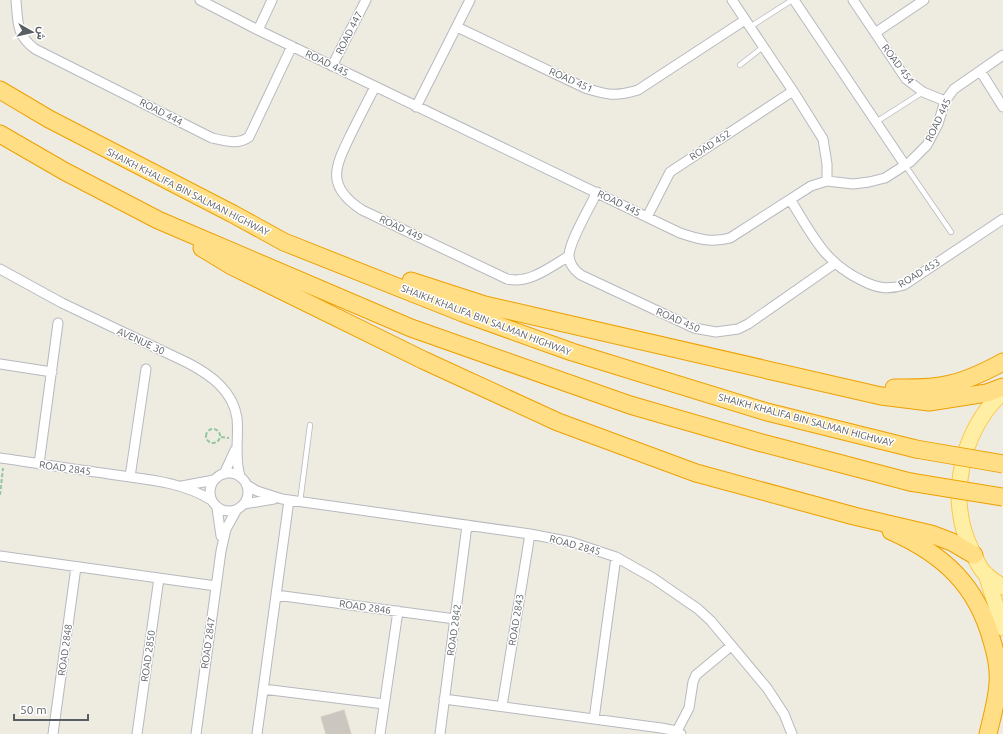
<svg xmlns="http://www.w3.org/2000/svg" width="1003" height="734" viewBox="0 0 1003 734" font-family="Ubuntu,Vazirmatn,sans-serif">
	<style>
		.building { fill: #cbc7c0; stroke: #d3ccbe }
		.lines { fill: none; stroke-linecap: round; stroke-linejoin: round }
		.service-casing { stroke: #b6b9bf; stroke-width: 6 }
		.minor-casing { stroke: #b6b9bf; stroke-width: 11 }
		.primary-casing { stroke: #fcc84b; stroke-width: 17 }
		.motorway-casing { stroke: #eea000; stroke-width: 19 }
		.path { stroke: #92c7a0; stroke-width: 2; stroke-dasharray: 4 2; stroke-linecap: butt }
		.service { stroke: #fff; stroke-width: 4.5 }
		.minor { stroke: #fff; stroke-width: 9 }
		.primary { stroke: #ffefa4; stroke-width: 15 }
		.motorway { stroke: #ffde86; stroke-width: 17 }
		.motorway-bridge-casing { stroke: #eea000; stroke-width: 19; stroke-linecap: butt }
		.motorway-bridge { stroke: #ffde86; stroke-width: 17 }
		.labels { text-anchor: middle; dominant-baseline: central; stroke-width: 3; stroke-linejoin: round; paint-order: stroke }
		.street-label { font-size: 10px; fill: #595e63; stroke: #fff }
	</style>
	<rect width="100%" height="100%" fill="#eeebe1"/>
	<!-- building -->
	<path class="building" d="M344,710l7,24h-25l-5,-17z"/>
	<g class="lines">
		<!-- service casing -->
		<g class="service-casing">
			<path id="service" d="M750,27l42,-27
				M740,65l23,-18
				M876,122l47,-30
				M905,165l46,67
				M300,502l10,-77"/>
		</g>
		<!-- minor casing -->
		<g class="minor-casing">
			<path id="minor" d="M16,0c2,22 0,35 19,49l177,89c13,3 26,7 37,-1l43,-91
				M200,0l58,30 422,203c18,6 31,10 50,5l81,-52 16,-5 26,3 16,-2 16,-4 25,-16 17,-17 11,-21 7,-23 9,-12 49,-34
				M732,0l61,91 30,48 4,25v17
				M794,0l111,165
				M853,0l53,79 17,13 22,9
				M457,27l128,61c22,7 30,9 53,2l107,-70
				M258,30l14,-30
				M875,33l49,-33
				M332,66l34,-66
				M981,72l22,35
				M375,87c-8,15 -16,31 -24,47 -16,33 -26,52 11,76l145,69c23,5 43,-12 62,-23
				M416,107l54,-107
				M597,192c-7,15 -27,48 -28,63 0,9 5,15 12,20l113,53 22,4 22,-3 10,-5 86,-60
				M791,201c21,33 33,62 72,80 14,7 25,9 41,4l99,-66
				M647,217l23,-45 123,-81
				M0,269l62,34 126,60c23,12 45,28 49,55 2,20 -3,39 3,58
				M0,364l52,8
				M0,458c36,5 72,11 109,16 33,5 73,7 102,26
				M39,464l19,-141
				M210 492a19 19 0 1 1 38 0a19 19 0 1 1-38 0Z
				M224,474l11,-24
				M130,477l16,-108
				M247,485l10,6 25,8 248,35 41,8 45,15 37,21 45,31 13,12 56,67 17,26 8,20
				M182,486l32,-6
				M244,504l30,-5
				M217,508l4,28
				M0,556l216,30
				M276,595l179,24
				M263,689l121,15
				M444,699l217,29 16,3 4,3
				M502,706l28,-172
				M594,719l22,-162
				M677,731l12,-23 4,-26 3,-7 35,-29
				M53,734l23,-167
				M137,734l22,-156
				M196,734l25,-183 5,-22 10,-18
				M257,734l32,-234
				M380,734l18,-123
				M440,734l27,-209"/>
		</g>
		<!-- primary casing -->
		<g class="primary-casing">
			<path id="primary" d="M1003,392c-42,38 -57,108 -31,159 3,6 6,14 10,19 5,7 14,12 21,17
				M986,574l17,54"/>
		</g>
		<!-- motorway casing -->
		<g class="motorway-casing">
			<path id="motorway" d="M0,90l49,29 184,95 51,28 179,71 109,39 195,60 149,37
				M0,134l64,37 94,49 253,108 219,77 132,38 148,39
				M202,248l28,17 193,95 135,62 138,51 158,43 77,18 21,8 22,13
				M411,281l74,24 396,91 48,6 58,-9 16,-6
				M894,388c47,1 67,-3 109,-26
				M891,531c52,23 86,54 101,110 4,13 7,29 6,42 -1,17 -6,34 -10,51"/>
		</g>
		<!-- path -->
		<path class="path" d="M206 436a7 7 0 1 1 14 0a7 7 0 1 1-14 0Z
			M221,437l8,1
			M0,495l3,-27"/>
		<!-- service -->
		<use href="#service" class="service"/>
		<!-- minor -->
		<use href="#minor" class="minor"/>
		<!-- primary -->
		<use href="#primary" class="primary"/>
		<!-- motorway -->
		<use href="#motorway" class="motorway"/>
		<!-- motorway-bridge casing -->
		<g class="motorway-bridge-casing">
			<path id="motorway-bridge" d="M916,449l87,15
				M910,482l93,15"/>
		</g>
		<!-- motorway-bridge -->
		<use href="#motorway-bridge" class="motorway-bridge"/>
	</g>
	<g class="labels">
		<!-- street labels -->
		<g class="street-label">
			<text transform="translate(349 33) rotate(-63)">ROAD 447</text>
			<text transform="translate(327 63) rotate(26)">ROAD 445</text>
			<text transform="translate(898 64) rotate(53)">ROAD 454</text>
			<text transform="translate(571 80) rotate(24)">ROAD 451</text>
			<text transform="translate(161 112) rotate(27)">ROAD 444</text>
			<text transform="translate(938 120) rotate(-65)">ROAD 445</text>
			<text transform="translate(710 145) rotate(-33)">ROAD 452</text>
			<text transform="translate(188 192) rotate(27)">SHAIKH KHALIFA BIN SALMAN HIGHWAY</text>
			<text transform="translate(619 203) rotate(26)">ROAD 445</text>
			<text transform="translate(401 228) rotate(25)">ROAD 449</text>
			<text transform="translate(919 273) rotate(-31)">ROAD 453</text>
			<text transform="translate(486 320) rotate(21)">SHAIKH KHALIFA BIN SALMAN HIGHWAY</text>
			<text transform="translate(678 320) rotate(23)">ROAD 450</text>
			<text transform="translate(141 341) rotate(25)">AVENUE 30</text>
			<text transform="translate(806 420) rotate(15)">SHAIKH KHALIFA BIN SALMAN HIGHWAY</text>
			<text transform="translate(65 468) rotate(8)">ROAD 2845</text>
			<text transform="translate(575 545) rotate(15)">ROAD 2845</text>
			<text transform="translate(365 607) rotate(8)">ROAD 2846</text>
			<text transform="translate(516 620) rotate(-81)">ROAD 2843</text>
			<text transform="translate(454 630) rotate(-82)">ROAD 2842</text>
			<text transform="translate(208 643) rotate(-82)">ROAD 2847</text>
			<text transform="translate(65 650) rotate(-82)">ROAD 2848</text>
			<text transform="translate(148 656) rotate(-82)">ROAD 2850</text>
		</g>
	</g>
	<!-- north arrow -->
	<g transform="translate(32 32) rotate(98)" stroke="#ffffff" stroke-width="3" paint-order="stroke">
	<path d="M0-3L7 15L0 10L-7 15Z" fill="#595e63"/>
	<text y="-6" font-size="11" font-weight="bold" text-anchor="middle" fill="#595e63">ش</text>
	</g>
	<!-- scale -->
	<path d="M14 714v6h74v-6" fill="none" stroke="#595e63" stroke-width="2"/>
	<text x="20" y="714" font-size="12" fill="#595e63" stroke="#ffffff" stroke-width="3" paint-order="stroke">50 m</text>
</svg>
